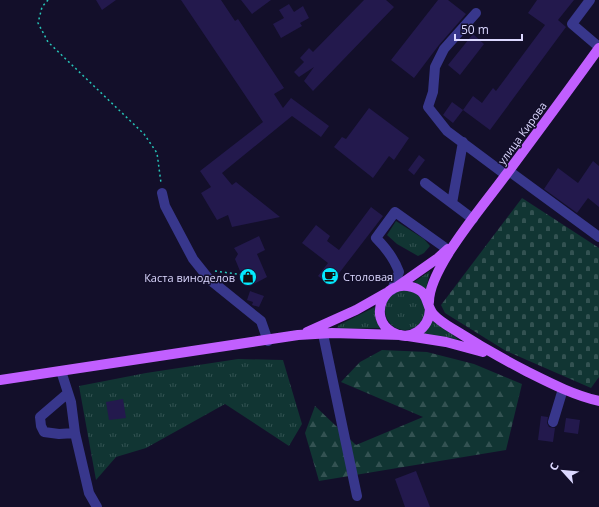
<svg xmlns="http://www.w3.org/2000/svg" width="599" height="507" viewBox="0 0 599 507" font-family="'Open Sans',sans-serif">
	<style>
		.grass { fill: url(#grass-tufts) }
		.forest { fill: url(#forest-firs) }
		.cemetery { fill: url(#cemetery-stones) }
		.building { fill: #23194d }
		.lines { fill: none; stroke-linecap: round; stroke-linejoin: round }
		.path { stroke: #27c4b8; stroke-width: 1.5; stroke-dasharray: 2 3; stroke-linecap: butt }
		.minor { stroke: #38378c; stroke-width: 10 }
		.major { stroke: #c15fff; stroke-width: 10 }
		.labels { text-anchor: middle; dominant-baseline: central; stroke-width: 3; stroke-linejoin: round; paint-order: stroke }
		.street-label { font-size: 11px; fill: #dcd8ff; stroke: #130f2a }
		.poi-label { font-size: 11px; fill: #dcd8ff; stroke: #130f2a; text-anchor: start }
	</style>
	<defs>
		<pattern id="grass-tufts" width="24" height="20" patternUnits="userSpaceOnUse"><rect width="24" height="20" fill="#113533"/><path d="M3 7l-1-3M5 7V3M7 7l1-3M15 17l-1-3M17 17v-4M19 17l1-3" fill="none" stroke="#335252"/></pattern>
		<pattern id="forest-firs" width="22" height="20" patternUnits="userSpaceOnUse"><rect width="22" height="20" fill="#113533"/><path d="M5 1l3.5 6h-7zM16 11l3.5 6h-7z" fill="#335252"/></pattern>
		<pattern id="cemetery-stones" width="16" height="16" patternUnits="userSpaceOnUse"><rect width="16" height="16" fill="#113533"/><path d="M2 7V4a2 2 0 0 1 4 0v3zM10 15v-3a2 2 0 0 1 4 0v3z" fill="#335252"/></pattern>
	</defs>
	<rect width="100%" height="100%" fill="#130f2a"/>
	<!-- grass -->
	<path class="grass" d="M396,221l28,18 6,7 -6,7 -6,3 -21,-12 -10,-9z
		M430,271l-4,19 -12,-8z
		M385 310a20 20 0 1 1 40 0a20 20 0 1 1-40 0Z
		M377,306l4,22 -41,1 -3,-1 2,-3z
		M433,318l26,22 -38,-6z
		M238,359l45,1 19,64 -13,22 -64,-42 -79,44 -30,9 -20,23 -17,-94 67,-13z"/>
	<!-- forest -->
	<path class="forest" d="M382,350l45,2 47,12 48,20 -16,66 -187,31 -14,-48 10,-27 41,39 67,-28 -82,-35 19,-20z"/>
	<!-- cemetery -->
	<path class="cemetery" d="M522,198l77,50v129l-8,11 -85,-37 -61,-38 -4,-8z"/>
	<!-- building -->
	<path class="building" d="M96,0h20l-14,10z
		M181,0h40l14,21 3,-2 46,69 -10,6 9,14 8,-10 38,28 -8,11 -29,-21 -70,57 10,12 4,-3 44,35 -48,10 -4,-12 -11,5 -16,-27 10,-6 -11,-16 63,-49z
		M241,0h30l-19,14z
		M364,0h22l8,7 -81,84 -9,-10 10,-14 -15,10 -5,-5 10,-10 -4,-4 9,-10 4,4z
		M438,0h10l18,14 -27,31 -25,33 -23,-18z
		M537,0h37l-16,20 8,7 -76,103 -27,-20 10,-14 9,7 11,-15 3,3 49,-66 -17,-12z
		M289,4l5,8 9,-6 6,12 -9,5 2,3 -21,12 -8,-14 11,-6 -5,-8z
		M473,34l11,10 -24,31 -12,-10z
		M452,102l11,8 -10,13 -10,-8z
		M369,108l40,30 -15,22 -5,-4 -16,22 -39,-31 8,-10 4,2z
		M419,155l6,5 -11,15 -6,-5z
		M593,161l6,5v41l-11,-9 -11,15 -33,-24 14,-21 20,15z
		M371,207l12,9 -53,69 -12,-9 10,-13 -26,-20 14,-18 14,11 -3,5 12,9z
		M259,236l6,14 -8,4 10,23 -17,9 -7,-4 4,-8 -7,-3 -5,-12 3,-5 -4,-6z
		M250,291l14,5 -5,11 -7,-2 1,-3 -6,-2z
		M123,399l3,19 -17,2 -3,-18z
		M541,416l7,1 -1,6 2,4 6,1 -2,14 -15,-2z
		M566,418l14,2 -2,14 -14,-2z
		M416,471l14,36h-25l-10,-28z"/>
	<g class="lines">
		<!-- path -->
		<path class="path" d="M48,0l-6,7 -4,16 10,19 96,92 13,19 4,30
			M215,271l29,4"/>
		<!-- minor -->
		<path class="minor" d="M590,0l-18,24 27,23
			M476,13l-32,36 -9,18 -2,25 -5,15 19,24 59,44
			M509,171l90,66
			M425,183l48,36
			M162,193l3,13 28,53 16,20 52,42 7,20
			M452,203l11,-61
			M392,290l7,-18c-5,-14 -13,-24 -23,-34l19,-26 52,37
			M323,334l34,162
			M61,371l10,31 4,31 14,60 8,14
			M68,393l-28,24 1,9 3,6 15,2 16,-1
			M553,422l10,-33"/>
		<!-- major -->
		<path class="major" d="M398,286l40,-28 10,-9
			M429,302c0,-34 55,-97 76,-126 32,-43 63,-85 94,-128
			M430,309c-1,19 -19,34 -38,23 -25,-14 -8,-54 20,-45 18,5 13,17 21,27 7,8 17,13 25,18 22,14 45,27 68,39 24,12 47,24 73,30
			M307,332l49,-22 30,-17
			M408,336l38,6 37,10
			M0,380l298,-45 34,-2 69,2"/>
	</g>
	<!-- icons -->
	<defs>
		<g id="cafe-disc" transform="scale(0.9)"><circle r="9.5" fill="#04eaff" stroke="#130f2a"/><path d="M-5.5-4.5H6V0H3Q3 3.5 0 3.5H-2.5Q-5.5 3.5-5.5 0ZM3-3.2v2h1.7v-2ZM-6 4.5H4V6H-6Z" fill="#111"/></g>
		<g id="shop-disc" transform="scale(0.9)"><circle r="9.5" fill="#04eaff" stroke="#130f2a"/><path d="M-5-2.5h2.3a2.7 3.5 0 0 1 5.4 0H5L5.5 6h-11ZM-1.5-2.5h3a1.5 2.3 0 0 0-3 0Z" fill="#111"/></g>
	</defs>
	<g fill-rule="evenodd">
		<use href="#cafe-disc" x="330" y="276"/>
		<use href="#shop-disc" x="248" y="277"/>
	</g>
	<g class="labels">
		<!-- street labels -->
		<g class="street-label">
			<text transform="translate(522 133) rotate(-54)">улица Кирова</text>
		</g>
		<!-- poi labels -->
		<g class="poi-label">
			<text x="343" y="276">Столовая</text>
			<text x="235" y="277" text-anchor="end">Каста виноделов</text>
		</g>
	</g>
	<!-- north arrow -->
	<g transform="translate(563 471) rotate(297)" stroke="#130f2a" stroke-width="3" paint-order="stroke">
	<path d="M0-3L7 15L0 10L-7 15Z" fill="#dcd8ff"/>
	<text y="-6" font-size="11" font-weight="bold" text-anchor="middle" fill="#dcd8ff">С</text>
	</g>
	<!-- scale -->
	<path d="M455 34v6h67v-6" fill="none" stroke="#dcd8ff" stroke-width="2"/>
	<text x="461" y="34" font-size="12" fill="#dcd8ff" stroke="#130f2a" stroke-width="3" paint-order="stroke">50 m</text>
</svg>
